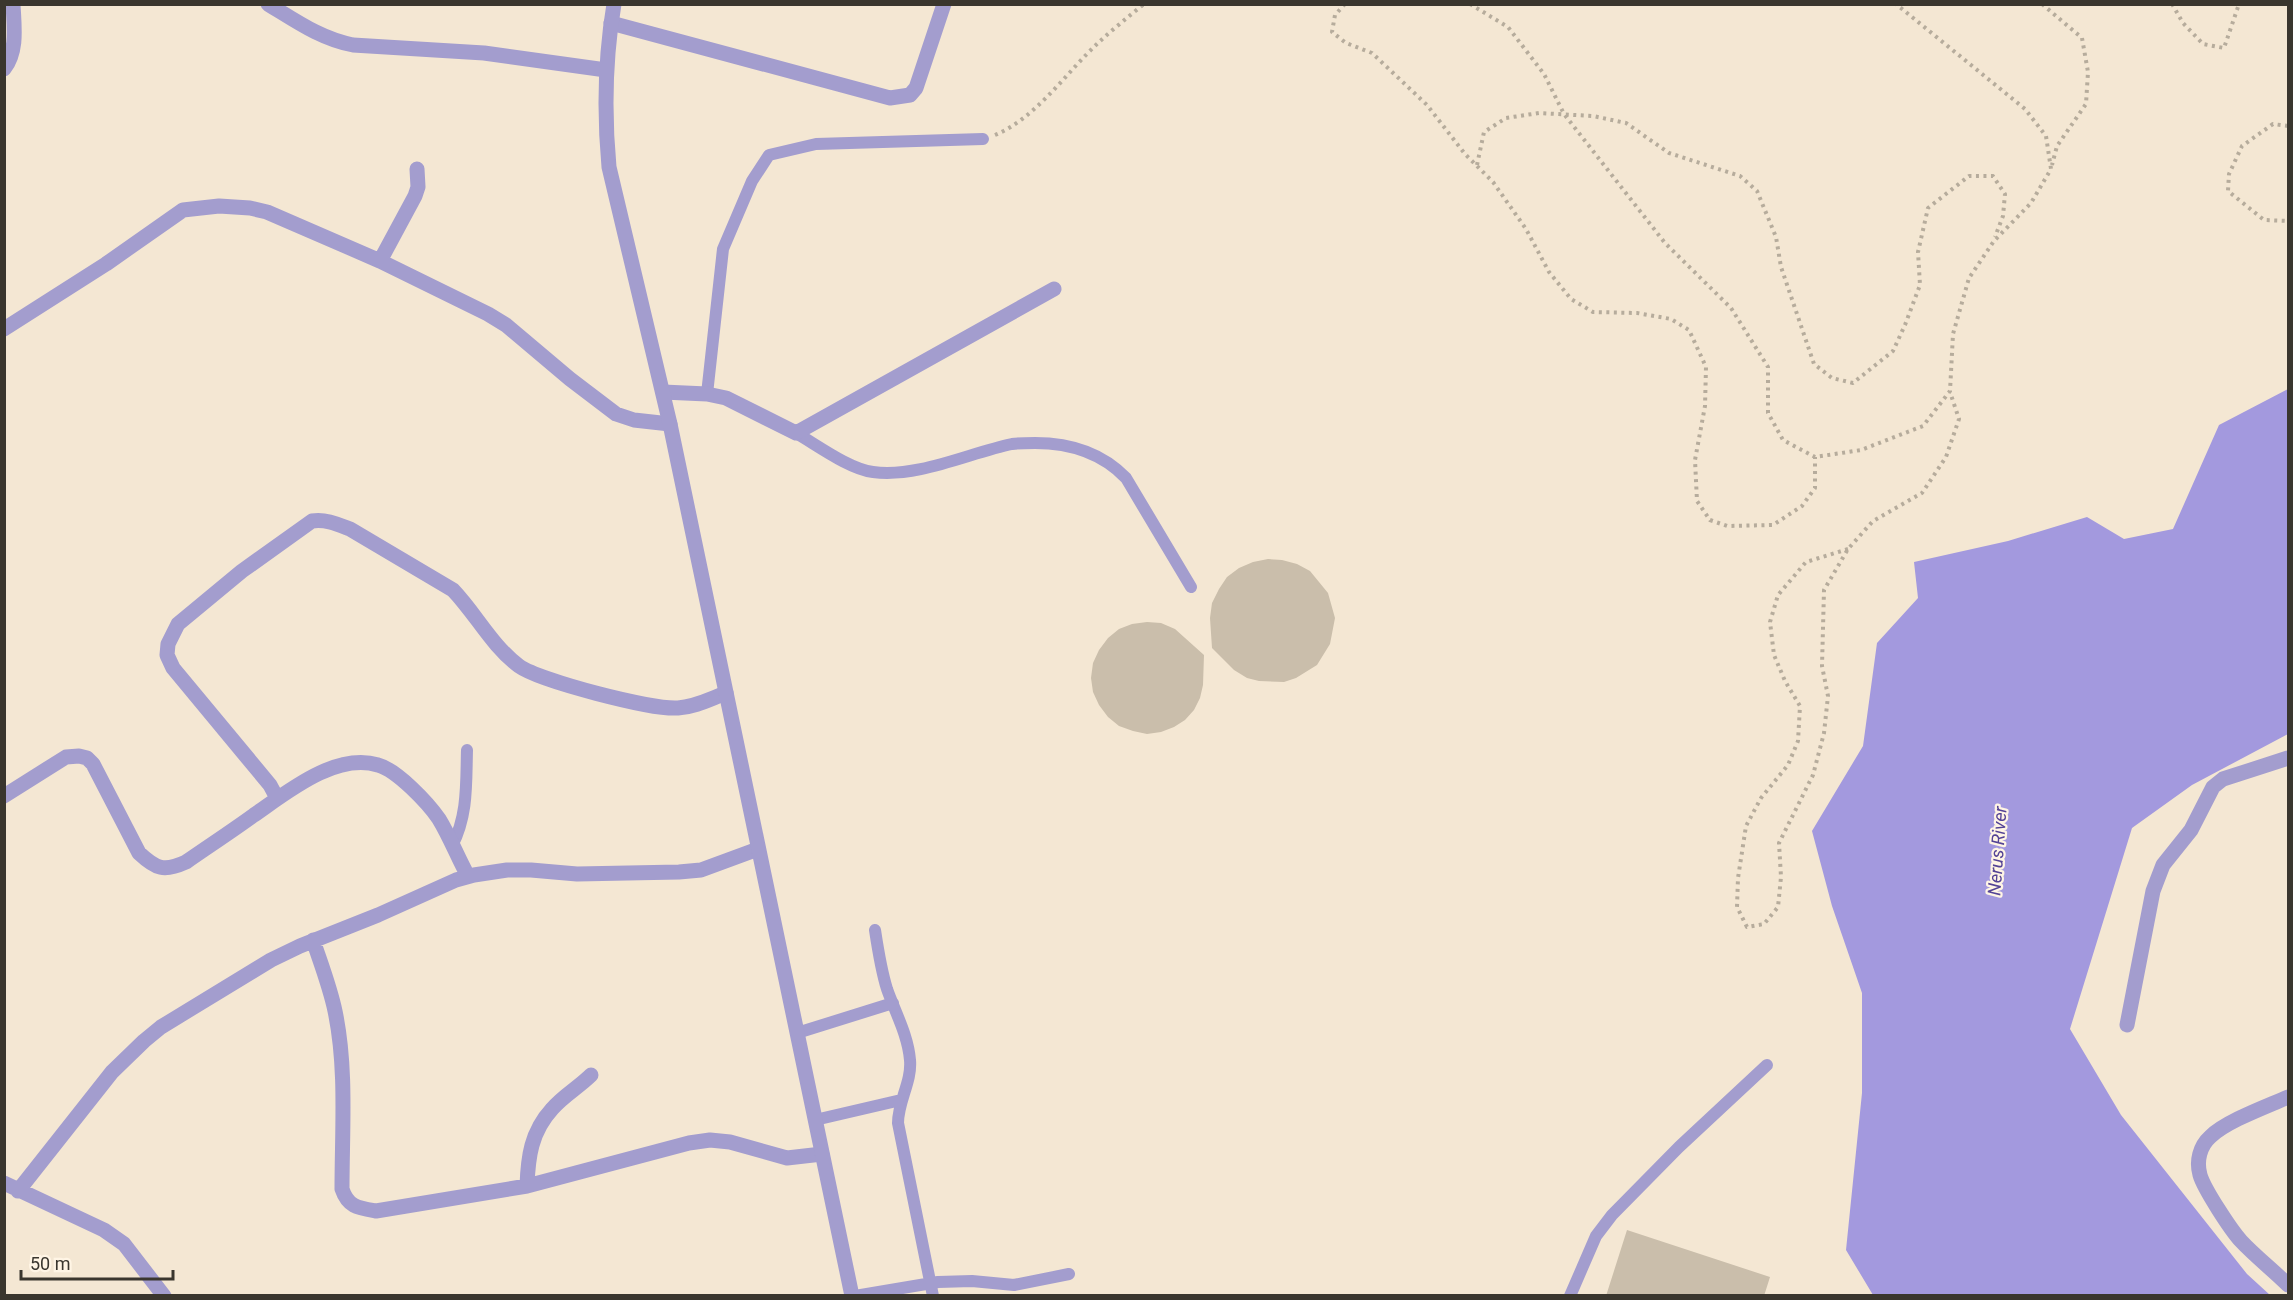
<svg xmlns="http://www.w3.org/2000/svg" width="2293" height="1300" viewBox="0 0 2293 1300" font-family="Roboto,sans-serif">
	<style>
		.water { fill: #a399de }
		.building { fill: #cabeab }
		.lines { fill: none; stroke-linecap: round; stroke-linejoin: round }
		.path { stroke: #b6ac9c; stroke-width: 4; stroke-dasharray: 3 4.5; stroke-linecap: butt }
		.service { stroke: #a39dce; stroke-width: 12 }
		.minor { stroke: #a39dce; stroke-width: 15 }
		.tertiary { stroke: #a39dce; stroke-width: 15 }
		.labels { text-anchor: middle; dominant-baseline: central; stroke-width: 4.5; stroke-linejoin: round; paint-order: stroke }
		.water-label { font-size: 18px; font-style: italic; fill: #544395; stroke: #fff5e5 }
	</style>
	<rect width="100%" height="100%" fill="#f4e7d3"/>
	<!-- water -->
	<path class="water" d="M2288,389v345l-96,51 -60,43 -62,201 51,86 126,159 23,21h-397l-27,-45 16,-157v-100l-30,-87 -20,-75 51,-85 14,-103 41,-45 -4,-36 94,-21 79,-24 37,22 49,-10 46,-104z"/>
	<!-- building -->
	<path class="building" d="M1268,559l14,1 15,4 13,7 18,22 7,25 -5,26 -13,21 -21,13 -12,4 -25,-1 -12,-3 -13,-8 -22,-22 -2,-30 2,-15 7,-14 8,-12 12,-9 14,-6z
		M1147,622l14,1 14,6 29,26 -1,30 -3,13 -6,12 -9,10 -11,7 -13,5 -14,2 -14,-3 -14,-5 -11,-9 -9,-12 -6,-13 -2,-14 2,-15 6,-13 9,-12 11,-9 13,-5z
		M1627,1230l143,47 -6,19h-158z"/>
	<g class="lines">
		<!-- path -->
		<path class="path" d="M1345,4l-10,11 -3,17 14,11 26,10 55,52 38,49 28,28 33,47 23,43 22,27 22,13 44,1 34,6 18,11 17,37 -1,39 -10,54 2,41 13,19 17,6 46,-1 29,-19 13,-18v-31
			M1470,4l38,23 36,47 20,40 101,129 66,65 37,59v46l15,27 32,17 46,-7 62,-24 27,-35 3,-57 16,-56 25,-37 37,-38 20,-34 -5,-33 -21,-27 -129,-105
			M2042,4l40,34 6,34 -2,32 -29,42 -5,19
			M2172,4l11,19 20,21 21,4 15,-44
			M2288,126l-15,-2 -31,22 -13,28 -1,17 36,29 24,1
			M995,135c41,-17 71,-62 103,-92 14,-13 30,-26 46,-39
			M1477,165l7,-33 22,-14 33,-5 54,3 33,7 43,30 71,23 17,15 19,46 5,30 33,97 18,14 21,5 40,-32 12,-26 15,-40 -2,-33 10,-44 41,-32h24l12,18 -2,22 -8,21
			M1848,549l-42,13 -28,33 -8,27 4,33 11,26 15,25 -2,35 -10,24 -27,33 -15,28 -8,52 -1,29 10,20 17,-3 14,-17 3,-30 -2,-34 34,-68 11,-42 4,-37 -6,-30 2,-76 24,-41 25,-28 49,-28 24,-36 13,-38 -9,-27"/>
		<!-- service -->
		<path class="service" d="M707,394l16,-145 29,-68 17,-26 47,-11 167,-5
			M796,433c21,12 53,36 77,39 45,6 96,-19 139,-28 7,-1 16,-1 23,-1 35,0 66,9 91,35l65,109
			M452,846c16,-31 14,-62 15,-96
			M875,930c3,20 6,40 12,59 8,23 21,46 23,71 2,22 -12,41 -12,63l35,173
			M797,1033l96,-30
			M815,1120l86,-20
			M855,1296l83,-14 34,-1 42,4 55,-11
			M1570,1296l26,-60 16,-21 67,-68 88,-82"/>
		<!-- minor -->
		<path class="minor" d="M268,4c28,17 53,35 85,41l131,8 122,17
			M611,23l279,75 20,-3 6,-7 28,-84
			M4,69c14,-18 10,-43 9,-65
			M380,261l35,-65 3,-9 -1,-18
			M4,329l102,-65 77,-54 36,-4 31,2 17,4 113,49 108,53 18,11 64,54 46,35 18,6 36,4
			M663,392l44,2 19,4 70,35 258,-144
			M4,796l62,-39 13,-1 8,2 6,6 46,89c17,16 25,19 47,9 23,-16 46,-31 68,-47 32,-22 81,-63 124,-50 19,5 50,38 61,54 11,18 19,39 29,57
			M277,798l-7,-13 -97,-117 -6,-13 1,-11 10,-20 64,-53 70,-50c14,-2 25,3 38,8l103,61c23,24 39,56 66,76 21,15 133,44 159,42 17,-1 32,-9 48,-15
			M313,940c8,24 17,47 22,71 12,57 7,119 7,178 6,18 16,19 34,22l151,-25 162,-43 21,-3 20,2 57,16 35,-4
			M2127,1025l26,-134 10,-26 28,-35 22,-43 10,-8 65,-21
			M2288,1097c-20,9 -62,24 -78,40 -10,9 -14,24 -10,38 4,14 31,55 41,66 15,16 32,29 47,44
			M4,1183l100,47 20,14 40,52
			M527,1186c1,-29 4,-54 25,-77 11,-13 27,-22 39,-34
			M18,1191l94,-119 32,-31 17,-14 110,-67 29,-14 78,-31 78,-35 18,-5 33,-5h24l46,4 102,-2 22,-2 57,-21"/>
		<!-- tertiary -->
		<path class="tertiary" d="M614,4c-9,54 -10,109 -5,163l61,257 182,872"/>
	</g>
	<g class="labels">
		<!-- water labels -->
		<g class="water-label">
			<text transform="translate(1997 851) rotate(-86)">Nerus River</text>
		</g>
	</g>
	<!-- border -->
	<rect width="2293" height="1300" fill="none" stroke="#3a362e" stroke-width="12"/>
	<!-- scale -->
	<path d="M21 1270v9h152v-9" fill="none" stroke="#3a362e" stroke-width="3"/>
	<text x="30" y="1270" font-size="18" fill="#3a362e" stroke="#fff5e5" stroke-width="4.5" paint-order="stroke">50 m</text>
</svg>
